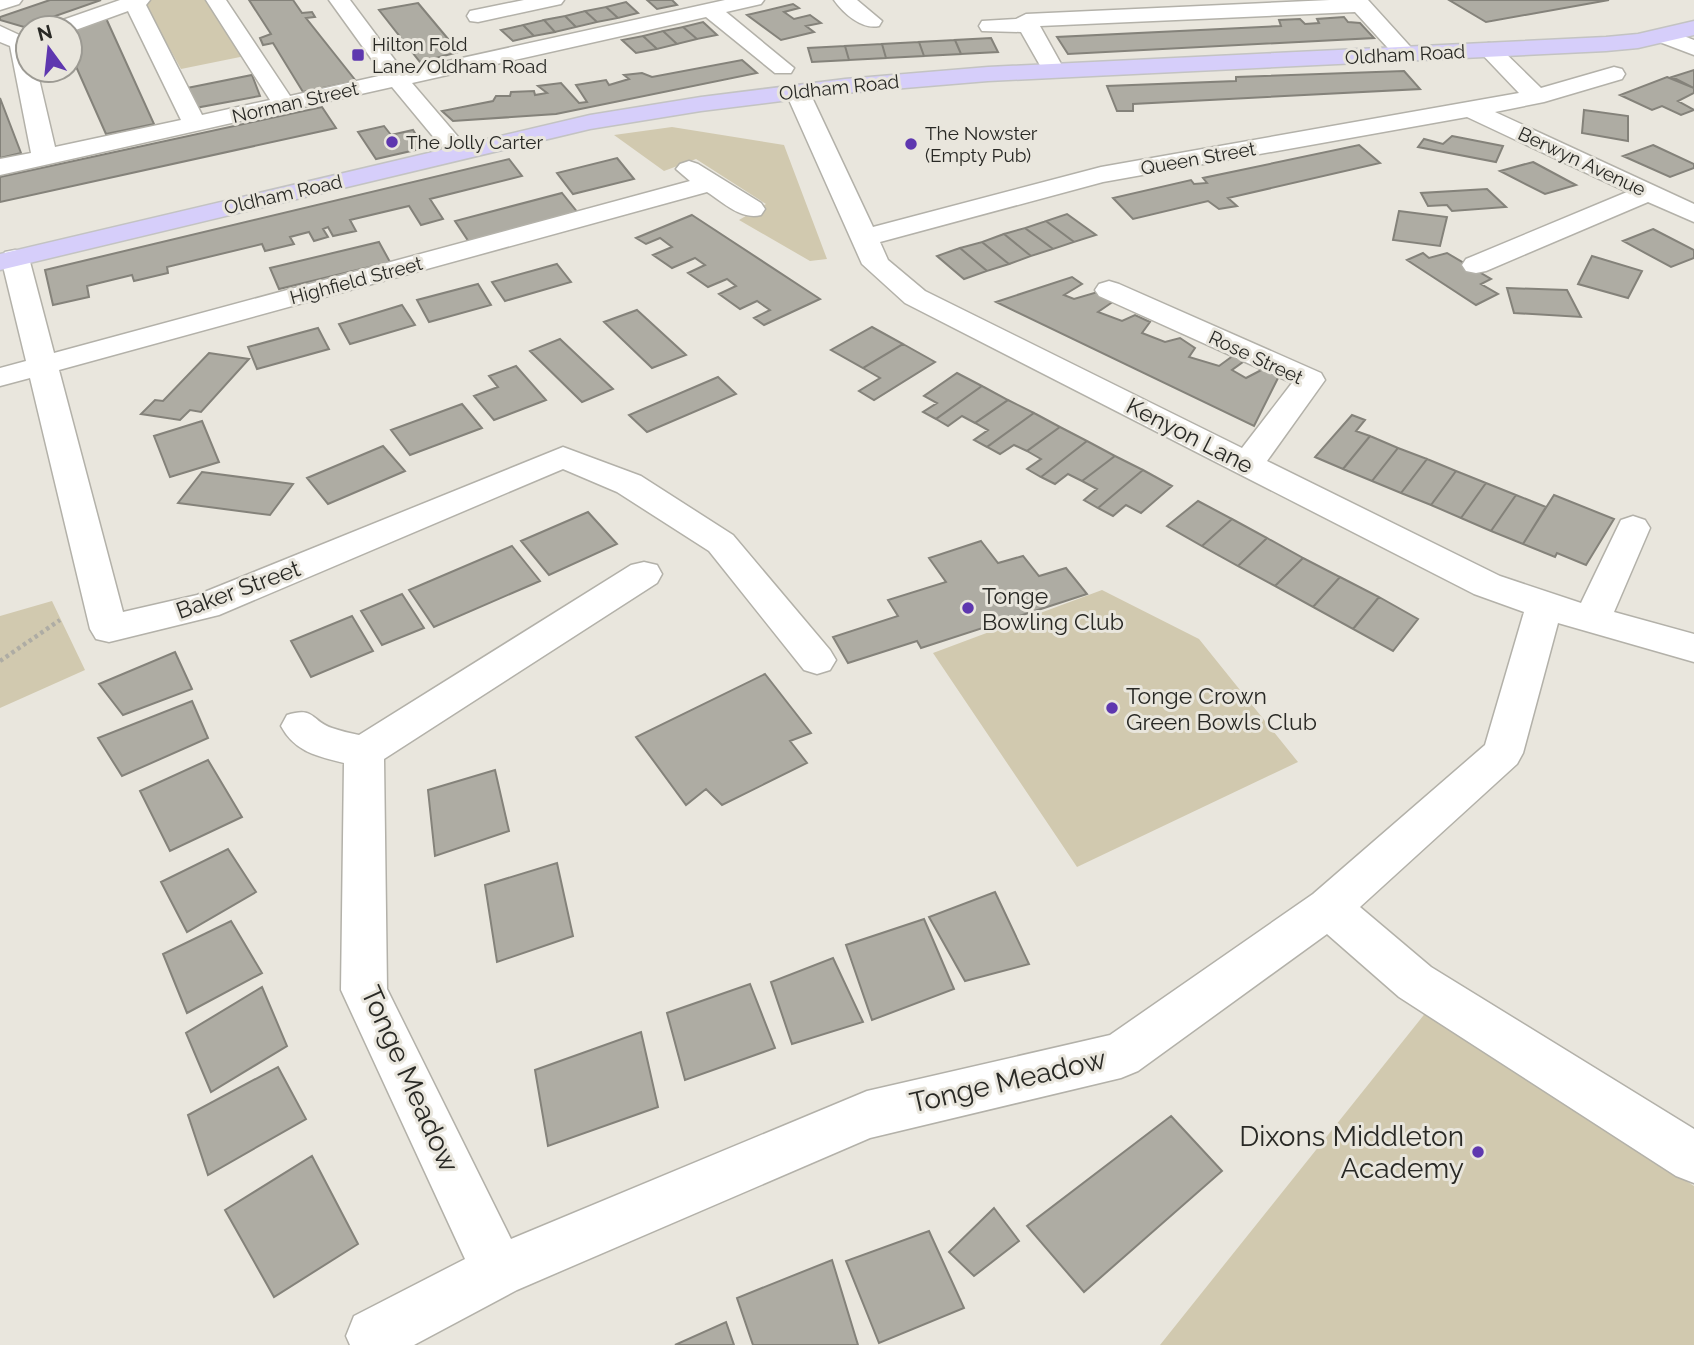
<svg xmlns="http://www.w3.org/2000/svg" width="1694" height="1345" viewBox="0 0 1694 1345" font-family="Raleway,sans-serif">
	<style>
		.green { fill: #d1c9af }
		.building { fill: #aeaca3; stroke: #84827a; stroke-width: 2 }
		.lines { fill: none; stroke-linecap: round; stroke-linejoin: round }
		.minor-casing { stroke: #b3b1a9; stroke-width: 3 }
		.major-casing { stroke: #c3c3c2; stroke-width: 3 }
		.path { stroke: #aeaca4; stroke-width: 4.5; stroke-dasharray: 3.5 3.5; stroke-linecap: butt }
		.minor { fill: #fff; fill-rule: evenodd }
		.major { fill: #d6cefa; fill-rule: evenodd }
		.poi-dot { fill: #5e37af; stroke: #e9e6dd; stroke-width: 2.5 }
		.labels { text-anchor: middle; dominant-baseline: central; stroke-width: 6; stroke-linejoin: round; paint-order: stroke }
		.far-poi-label { font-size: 19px; fill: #292925; stroke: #e9e6dd; text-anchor: start }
		.far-street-label { font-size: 19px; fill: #292925; stroke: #e9e6dd }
		.street-label { font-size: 23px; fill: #292925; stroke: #e9e6dd }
		.poi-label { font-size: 23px; fill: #292925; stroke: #e9e6dd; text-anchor: start }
		.near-street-label { font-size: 28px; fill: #292925; stroke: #e9e6dd }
		.near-poi-label { font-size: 28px; fill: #292925; stroke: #e9e6dd; text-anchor: end }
	</style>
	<rect width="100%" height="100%" fill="#e9e6dd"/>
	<!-- green -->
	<path class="green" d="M148,0h59l38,56 -64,13 -38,-68z
		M672,127l112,18 43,114 -17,2 -71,-41 27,-16 -70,-45 -32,12 -50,-36z
		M1102,590l97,49 99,123 -221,105 -144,-214z
		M52,601l33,69 -85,38v-92z
		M1427,1011l267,175v159h-534z"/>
	<!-- building -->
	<path class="building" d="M50,0h51l-77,27 -24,-7v-3z
		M249,0h44l9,13 10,-1 3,5 -9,1 50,63 -53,11 -30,-49 -10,2 -3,-7 11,-4z
		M647,0h25l5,5 -20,4z
		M1449,0h160l-123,22z
		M626,2l12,11 -20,5 -12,-11z
		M418,3l41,49 -39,10 -41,-52z
		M793,4l6,4 -15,4 10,7 16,-4 11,8 -15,3 8,6 -33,8 -34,-25z
		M606,7l12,11 -21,4 -12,-11z
		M585,11l12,11 -21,5 -11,-11z
		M105,16l49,108 -48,10 -36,-81v-25z
		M565,16l11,11 -21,5 -11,-12z
		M1344,17l4,5 12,1 14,15 -306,16 -11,-17 224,-11 -2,-6 21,-1 5,5 14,-1 -2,-4z
		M544,20l11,12 -21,4 -11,-11z
		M703,22l14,13 -20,4 -14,-12z
		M523,25l11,11 -21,5 -12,-11z
		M683,27l14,12 -20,5 -14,-13z
		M663,31l14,13 -20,5 -14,-13z
		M643,36l14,13 -21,4 -14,-13z
		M991,38l7,14 -37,2 -6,-14z
		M955,40l6,14 -37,2 -5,-14z
		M919,42l5,14 -38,2 -4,-14z
		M882,44l4,14 -37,2 -4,-14z
		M845,46l4,14 -37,2 -4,-14z
		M742,60l15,13 -201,41 -103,7 -11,-10 51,-10 3,-5h14l1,-4 23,-1 1,4 12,-2 -9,-7 23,-3 18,20 8,-1 -11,-17 30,-5 3,5 20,-6 -5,-4 18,-2 10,4z
		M1694,70v18l-22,-11z
		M1404,71l16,18 -287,15v7h-16l-10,-25 129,-5v-4z
		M252,75l8,21 -65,12 -8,-20z
		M1667,77l27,11v5l-16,8 16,9 -13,5 -19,-9 -10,4 -32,-15z
		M0,98l21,55 -21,5z
		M322,107l14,21 -336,74v-25z
		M1584,110l44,6v25l-46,-8z
		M384,126l7,9 22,-5 11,18 -48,11 -18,-27z
		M1452,136l51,10 -7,16 -78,-15 6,-8 19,5z
		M1359,145l21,18 -152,35 9,8 -18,3 -11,-8 -75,18 -20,-21 78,-18 3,4 13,-1 -4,-5z
		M1653,145l41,19v4l-24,9 -47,-21z
		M617,158l17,21 -61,15 -16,-21z
		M509,159l13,17 -92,23 13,20 -22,6 -12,-19 -59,14 6,11 -23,5 -5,-9 -5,2 5,8 -14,4 -5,-9 -19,5 4,7 -29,7 -3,-7 -95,23 1,6 -34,8 -2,-6 -45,11 2,11 -36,8 -8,-35z
		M1533,162l43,23 -31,9 -45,-23z
		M1487,189l19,18 -54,4 -5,-6 -19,1 -7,-13z
		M562,193l16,20 -109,29 -14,-21z
		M1399,211l48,6 -7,29 -47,-6z
		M1067,214l29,21 -22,7 -28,-21z
		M692,215l128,84 -56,26 -10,-7 16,-8 -13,-9 -17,8 -21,-15 17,-8 -9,-7 -19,8 -20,-14 17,-8 -10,-7 -23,10 -19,-13 19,-8 -12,-9 -14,6 -10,-6z
		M1046,221l28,21 -21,7 -28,-21z
		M1025,228l28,21 -22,7 -27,-22z
		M1653,229l41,21v8l-23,9 -48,-26z
		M1004,234l27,22 -22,8 -27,-22z
		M379,242l11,20 -111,27 -9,-21z
		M982,242l27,22 -22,7 -27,-23z
		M960,248l27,23 -23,8 -27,-23z
		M1423,253l6,5 18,-5 44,26 -10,5 17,10 -22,11 -69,-45z
		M1592,256l50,15 -14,27 -50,-14z
		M557,264l14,18 -66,19 -13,-19z
		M1072,277l10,7 -18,11 10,4 27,-8 16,8 -19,13 24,9 13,-6 15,7 -8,11 23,9 15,-4 15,10 -6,9 30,9 15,-11 13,4 -15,11 14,8 23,-12 11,8 -26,52 -258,-124z
		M478,284l13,21 -62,17 -12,-22z
		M1507,288l60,2 14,27 -67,-4z
		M402,305l13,20 -65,19 -11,-20z
		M637,310l49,45 -34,13 -48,-46z
		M872,327l31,17 -40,24 -32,-18z
		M318,328l11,21 -72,20 -9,-22z
		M560,339l53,50 -31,13 -52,-51z
		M903,344l32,18 -61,38 -15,-9 21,-13 -17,-10z
		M209,353l40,6 -48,53 -11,-2 -10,10 -39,-6 14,-14 8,1z
		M516,366l30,34 -52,20 -20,-24 24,-9 -9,-11z
		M957,373l25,13 -46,33 -13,-7 14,-9 -13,-7z
		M718,377l18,17 -89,38 -18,-17z
		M982,386l26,14 -33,23 -13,-7 -14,10 -12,-7z
		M1008,400l26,13 -47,34 -13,-7 14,-10 -13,-7z
		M462,404l20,24 -72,27 -19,-25z
		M1034,413l26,14 -33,24 -13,-6 -14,9 -13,-7z
		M1352,415l13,5 -9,11 14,5 -27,33 -28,-12z
		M202,421l17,41 -49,15 -16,-41z
		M1060,427l27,14 -46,36 -14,-8 14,-10 -14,-8z
		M1370,436l28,12 -26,33 -29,-12z
		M1087,441l28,15 -33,25 -14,-7 -13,10 -14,-7z
		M383,446l22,25 -77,33 -21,-26z
		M1398,448l29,11 -26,34 -29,-12z
		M1115,456l28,14 -45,38 -14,-8 13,-11 -15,-8z
		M1427,459l29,12 -25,34 -30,-12z
		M1143,470l29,16 -31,27 -15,-8 -13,11 -15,-8z
		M1456,471l30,12 -25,35 -30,-13z
		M202,472l91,12 -23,31 -92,-12z
		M1486,483l30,12 -25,36 -30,-13z
		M1516,495l30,12 -23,37 -32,-13z
		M1554,495l60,24 -28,46 -29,-12 -2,4 -32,-13z
		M1198,501l34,18 -30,27 -35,-20z
		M588,512l29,32 -68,31 -28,-34z
		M1232,519l35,19 -29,28 -36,-20z
		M1267,538l36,20 -28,28 -37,-20z
		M981,541l17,22 25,-7 16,20 27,-8 21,26 -166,54 -4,-7 -69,22 -15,-26 65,-21 -10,-16 58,-18 -17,-24z
		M512,546l28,35 -106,46 -25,-37z
		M1303,558l37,19 -27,30 -38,-21z
		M1340,577l39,20 -26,32 -40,-22z
		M402,594l22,34 -42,17 -21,-34z
		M1379,597l39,22 -25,32 -40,-22z
		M352,616l21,35 -62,26 -20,-36z
		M175,652l17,37 -69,26 -24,-31z
		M765,674l46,59 -21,8 17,22 -85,42 -16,-16 -20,16 -50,-68z
		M192,701l16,37 -86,38 -24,-38z
		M208,760l34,57 -72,34 -30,-60z
		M495,770l14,61 -74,25 -7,-66z
		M228,849l28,43 -69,40 -26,-50z
		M557,863l16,73 -76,26 -12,-77z
		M995,892l34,72 -64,17 -36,-64z
		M924,919l30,70 -82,31 -26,-75z
		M231,921l31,52 -75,40 -24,-59z
		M833,958l30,64 -71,22 -21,-62z
		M750,984l25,64 -90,32 -18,-67z
		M262,987l25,59 -76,46 -25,-59z
		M641,1032l17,75 -110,39 -13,-76z
		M278,1067l28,52 -98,56 -20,-60z
		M1171,1116l51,55 -138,121 -57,-66z
		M312,1156l46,88 -84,53 -49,-87z
		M994,1208l25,33 -45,35 -25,-24z
		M929,1231l35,77 -85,35 -33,-82z
		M832,1260l26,85h-105l-16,-47z
		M726,1322l8,23h-59z"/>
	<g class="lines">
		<!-- minor casing -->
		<g class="minor-casing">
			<path id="minor" d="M0,0h22l-3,4 -19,6z
				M120,0h30l-4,5 56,110 68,-15 -64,-100h20l64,96 93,-21 -54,-75h21l53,71 322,-71h39l-3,4 -35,8 68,56 -3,5h-16l-69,-56 -294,66 59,69 -3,5 -9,2 -9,-2 -58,-70 -392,88v-16l31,-6 -21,-107 -10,-4v-16l28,13v31h9l18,77 126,-27 -53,-109 -58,21v-4h-19l3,-5z
				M524,0h40l-3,4 -83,18 -8,-1 -3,-5 3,-5z
				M834,0h23l25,21 -3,5c-17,4 -36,-13 -45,-26z
				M1330,0h38l49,54 -3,5h-16l-43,-47 -315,14 25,45 -3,5h-16l-25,-44 -39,-1 -3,-5 3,-5 34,-2 10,-5z
				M1665,29l29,11v15l-37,-14 -3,-5 3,-5z
				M1489,43l8,2 44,43 73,-21 8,2 3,5 -3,5 -78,23 -49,10 199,92v18l-46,-20 -162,69 -10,2 -10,-2 -4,-6 4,-6 161,-67 -160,-75 -364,65 -223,60 8,18 37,31 317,157 50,-65 -193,-87 -4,-6 4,-6 10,-3 10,3 202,89 4,7 -58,81 233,115 81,27 40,-83 12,-4 12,4 5,8 -36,84 80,22v28l-136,-39 -35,130 -6,11 -157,143 71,60 263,162v54l-18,-7 -277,-179 -72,-63 -189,137 -17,7 -251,60 -353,152 -103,55h-64l-4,-9 8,-20 111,-57 -124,-269 3,-227c-27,-7 -49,-11 -63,-37l6,-11c28,-9 24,6 45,13 8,3 18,5 27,7l272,-170 13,-3 13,3 5,9 -5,9 -273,176 3,230 124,250 356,-148 243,-56 203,-141 172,-149 39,-133 -50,-18 -569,-291 -43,-39 -77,-173 4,-5h16l4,5 64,136 228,-60 418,-74 -41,-43 3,-5z
				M689,161l9,3 63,39 4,6 -4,6c-20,5 -37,-12 -54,-23l-648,178 64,242 74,-17 366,-148 78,29 92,59 97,115 6,10 -6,10 -13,4 -13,-4 -95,-119 -92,-59 -54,-23 -344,146 -110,27 -13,-3 -6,-10 -60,-251 -30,8v-18l26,-7 -25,-103 4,-6 10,-2 10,2 4,6 25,95 636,-172 -14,-12 4,-5z"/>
		</g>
		<!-- major casing -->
		<g class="major-casing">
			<path id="major" d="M1694,21v14l-56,13 -32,3 -618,30 -143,12 -144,18 -111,18 -590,141v-16l590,-139 111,-18 144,-18 143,-12 618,-30 32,-3z"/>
		</g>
		<!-- path -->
		<path class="path" d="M0,661l60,-41"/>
		<!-- minor -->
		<use href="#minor" class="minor"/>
		<!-- major -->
		<use href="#major" class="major"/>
	</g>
	<!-- markers -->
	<g class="poi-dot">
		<rect x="351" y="48" width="14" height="14" rx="3.5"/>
		<circle cx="392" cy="142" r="7"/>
		<circle cx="911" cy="144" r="7"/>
		<circle cx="968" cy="608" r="7"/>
		<circle cx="1112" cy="708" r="7"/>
		<circle cx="1478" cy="1152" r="7"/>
	</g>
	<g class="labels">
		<!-- far-poi labels -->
		<g class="far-poi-label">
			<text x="372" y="44">Hilton Fold<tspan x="372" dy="22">Lane/Oldham Road</tspan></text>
			<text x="925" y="133">The Nowster<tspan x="925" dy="22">(Empty Pub)</tspan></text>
			<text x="406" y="142">The Jolly Carter</text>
		</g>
		<!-- far-street labels -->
		<g class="far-street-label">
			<text transform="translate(1405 54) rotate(-3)">Oldham Road</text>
			<text transform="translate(839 87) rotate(-6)">Oldham Road</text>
			<text transform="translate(295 102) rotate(-13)">Norman Street</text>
			<text transform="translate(1198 158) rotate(-10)">Queen Street</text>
			<text transform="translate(1582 161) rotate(25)">Berwyn Avenue</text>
			<text transform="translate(283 194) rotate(-13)">Oldham Road</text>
			<text transform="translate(356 280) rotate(-15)">Highfield Street</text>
			<text transform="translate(1256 357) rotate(25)">Rose Street</text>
		</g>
		<!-- street labels -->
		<g class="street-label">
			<text transform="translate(1190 435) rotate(27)">Kenyon Lane</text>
			<text transform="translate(238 589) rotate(-20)">Baker Street</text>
		</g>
		<!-- poi labels -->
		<g class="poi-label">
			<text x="982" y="595">Tonge<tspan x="982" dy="26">Bowling Club</tspan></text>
			<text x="1126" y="695">Tonge Crown<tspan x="1126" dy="26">Green Bowls Club</tspan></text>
		</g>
		<!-- near-street labels -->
		<g class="near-street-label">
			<text transform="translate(410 1079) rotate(66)">Tonge Meadow</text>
			<text transform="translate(1008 1081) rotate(-13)">Tonge Meadow</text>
		</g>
		<!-- near-poi labels -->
		<g class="near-poi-label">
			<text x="1464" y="1136">Dixons Middleton<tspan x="1464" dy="32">Academy</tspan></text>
		</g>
	</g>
	<!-- north arrow -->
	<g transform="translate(49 49) rotate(345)"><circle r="33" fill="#e9e6dd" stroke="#9c9a93" stroke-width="2"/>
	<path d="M0-5L12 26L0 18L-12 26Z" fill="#5e37af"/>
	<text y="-10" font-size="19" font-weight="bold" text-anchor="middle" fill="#292925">N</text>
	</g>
</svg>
